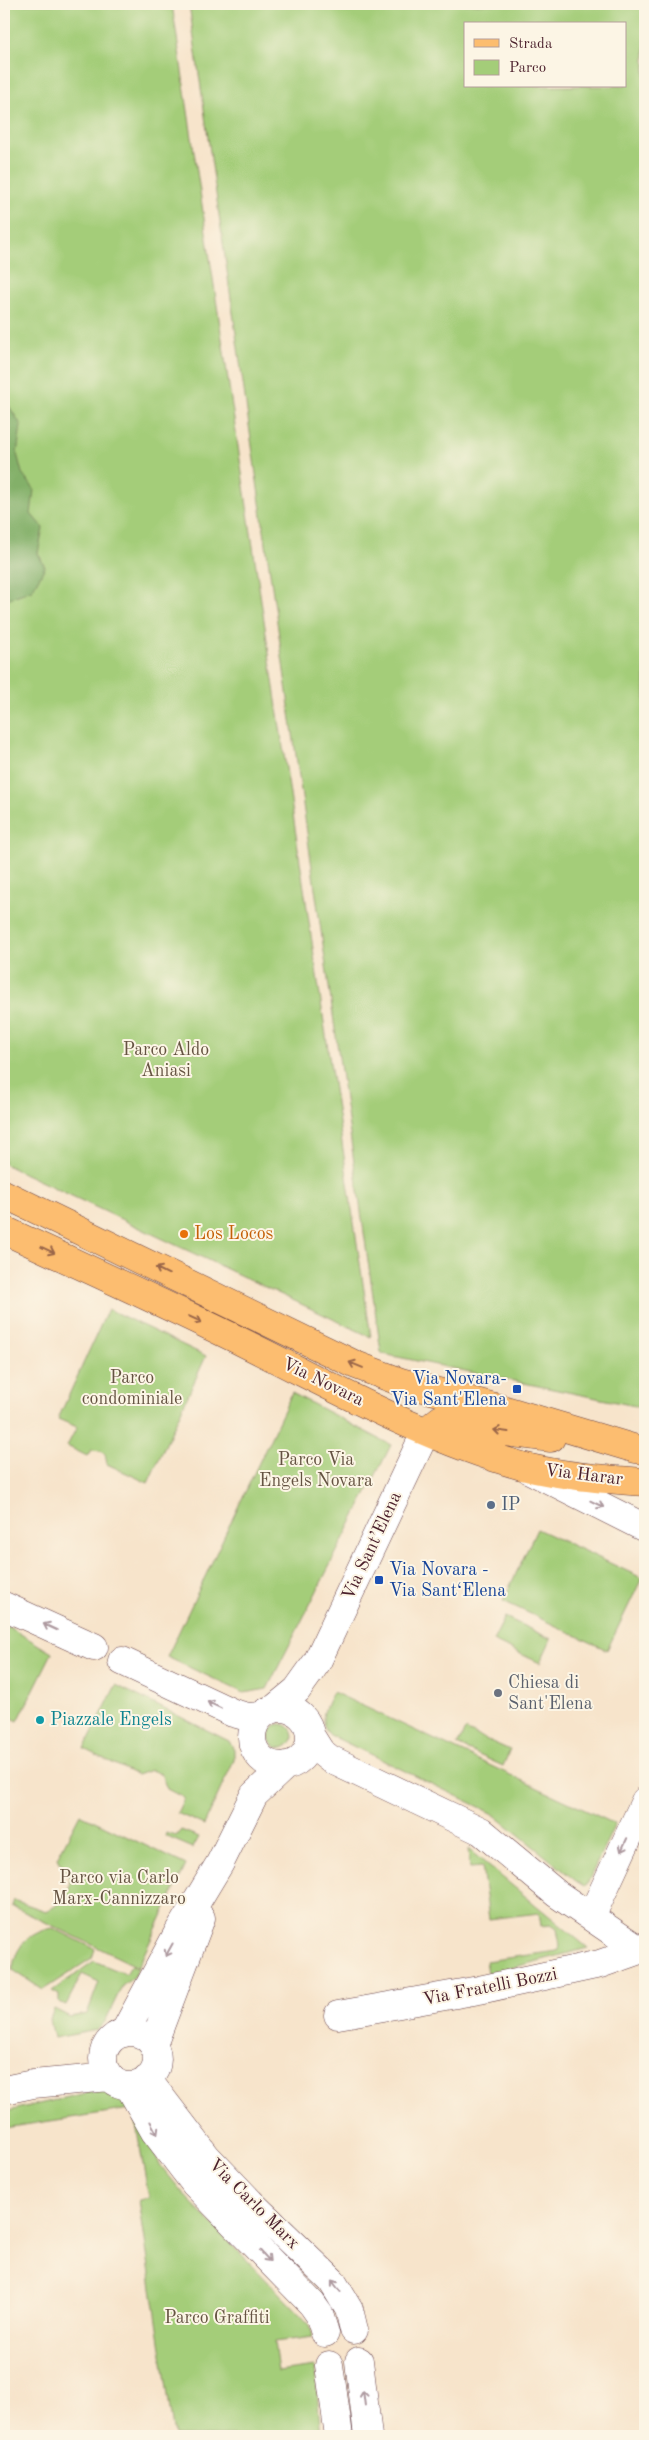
<svg xmlns="http://www.w3.org/2000/svg" width="649" height="2440" viewBox="0 0 649 2440" font-family="'Old Standard TT',serif">
	<style>
		.green { fill: #a4cd79; stroke: #777652; fill-rule: evenodd }
		.forest { fill: #83b069; stroke: #66684a }
		.lines { fill: none; stroke-linecap: round; stroke-linejoin: round }
		.minor-casing { stroke: #643d43; stroke-width: 29 }
		.major-casing { stroke: #643d43; stroke-width: 29 }
		.minor { stroke: #fff; stroke-width: 28 }
		.major { stroke: #fcbd6f; stroke-width: 28 }
		.oneway { stroke: #9a664a }
		.oneway2 { stroke: #ae9aa0 }
		.food-dot { fill: #e8710a; stroke: #fcf5e5; stroke-width: 2 }
		.transit-dot { fill: #1a4fb4; stroke: #fcf5e5; stroke-width: 2 }
		.service-dot { fill: #5c6f8a; stroke: #fcf5e5; stroke-width: 2 }
		.worship-dot { fill: #6b7280; stroke: #fcf5e5; stroke-width: 2 }
		.culture-dot { fill: #0f9aa8; stroke: #fcf5e5; stroke-width: 2 }
		.labels { text-anchor: middle; dominant-baseline: central; stroke-width: 4; stroke-linejoin: round; paint-order: stroke }
		.park-label { font-size: 18px; fill: #655342; stroke: #fcf5e5 }
		.food-label { font-size: 18px; fill: #c56008; stroke: #fcf5e5; text-anchor: start }
		.transit-label { font-size: 18px; fill: #164399; stroke: #fcf5e5; text-anchor: end }
		.street-label { font-size: 18px; fill: #4a1f2b; stroke: #fcf5e5 }
		.service-label { font-size: 18px; fill: #4e5e75; stroke: #fcf5e5; text-anchor: start }
		.worship-label { font-size: 18px; fill: #5b616d; stroke: #fcf5e5; text-anchor: start }
		.culture-label { font-size: 18px; fill: #0d838f; stroke: #fcf5e5; text-anchor: start }
	</style>
	<rect width="100%" height="100%" fill="#fcf5e5"/>
	<filter id="ink" filterUnits="userSpaceOnUse"><feTurbulence type="fractalNoise" baseFrequency=".02" numOctaves="2"/><feDisplacementMap in="SourceGraphic" scale="10" xChannelSelector="R" yChannelSelector="G"/><feConvolveMatrix kernelMatrix="1 2 1 2 8 2 1 2 1" color-interpolation-filters="sRGB"/></filter>
	<filter id="wash" filterUnits="userSpaceOnUse"><feTurbulence type="fractalNoise" baseFrequency=".0096" numOctaves="4" result="noise"/><feDisplacementMap in="SourceGraphic" scale="20" xChannelSelector="R" yChannelSelector="G"/><feGaussianBlur stdDeviation="1.12" result="paint"/><feColorMatrix in="noise" values="0 0 0 0 0 0 0 0 0 0 0 0 0 0 0 0 0 1.4 0 .05"/><feComposite in="paint" operator="in"/></filter>
	<g filter="url(#wash)">
		<rect width="100%" height="100%" fill="#f7e4cb"/>
		<!-- green -->
		<path class="green" d="M4,4h168l199,1333 -367,-173z
			M189,4h456v1404l-262,-54 -2,-2zM465,24h160v62h-160z
			M108,1309l98,47 -58,127 -41,-19 -2,-10 -4,-3 -10,-1 -4,6 -20,-10 10,-19 -19,-8z
			M292,1393l99,52 -124,244 -23,4 -77,-36z
			M537,1529l105,49 -35,72 -104,-49z
			M505,1617l46,22 -11,24 -47,-22z
			M4,1624l48,29 -34,68 -14,-7v-7l6,-14 -6,-3z
			M116,1685l113,56 5,9v10l-30,65 -27,-12 7,-15 -17,-9 -6,-15 -10,-4 -14,5 -53,-26z
			M333,1692l282,132 -28,60 -3,2 -8,-5 -84,-68 -162,-78c-14,-13 -4,-29 3,-43z
			M269 1736a12 12 0 1 1 24 0a12 12 0 1 1-24 0Z
			M465,1730l45,20 -7,16 -46,-21z
			M80,1814l106,51 -48,102 -126,-61 2,-6 32,11c13,-5 29,-20 22,-37 -2,-6 -9,-9 -11,-16z
			M181,1830l18,7 -6,11 -28,-12 1,-3 10,3z
			M468,1849l120,99 -100,26 -2,-13 71,-10 3,-5 -3,-17 -6,-4 -10,1 -2,-13 -50,6 -7,-52 -12,1z
			M53,1928l42,21 -3,9 -49,32 -30,-20c1,-24 18,-38 40,-42z
			M94,1961l32,13 5,-8 7,2 -4,9 -12,9 -17,36 -8,8 -43,8 -4,-19 4,-10 16,8 17,-3 12,-32 -17,-8 -16,31 -7,-3v-7l-7,-4z
			M103,2089c13,2 19,10 27,20l-126,19v-16z
			M135,2119l26,47 26,32 123,127 3,12 -39,5 4,30 37,-5 6,69h-147l-35,-236 10,-2z"/>
		<!-- forest -->
		<path class="forest" d="M4,387l5,19 12,19 -4,29 5,19 12,16 -3,25 12,14 -5,25 7,14 -13,23 -28,10z"/>
	</g>
	<g filter="url(#ink)">
		<g class="lines">
			<!-- minor casing -->
			<g class="minor-casing">
				<path id="minor" d="M530,1470l115,58
					M4,1606l90,41
					M122,1661l111,52 15,4 13,-1
					M252 1737a29 29 0 1 1 58 0a29 29 0 1 1-58 0Z
					M274,1709l23,-19 20,-28 109,-231
					M310,1735l10,16 10,8 151,72 76,63 81,55
					M591,1917l54,-116
					M338,2015l141,-25 121,-26 45,-16
					M103 2059a27 27 0 1 1 54 0a27 27 0 1 1-54 0Z
					M124,2033l55,-102 41,-68 34,-68 32,-30
					M153,2045l48,-127
					M147,2079l60,78 43,45 82,79 17,28 5,21
					M129,2086l26,46 40,52 117,120 7,10 6,19
					M4,2090l29,-6 77,-7
					M359,2361l9,75
					M329,2365l10,71"/>
			</g>
			<!-- major casing -->
			<g class="major-casing">
				<path id="major" d="M4,1194l352,171 45,17 101,27 134,40 9,1
					M4,1230c81,38 162,74 242,114 89,44 179,95 276,122 40,10 82,13 123,16
					M426,1431l15,-12 57,12 53,7"/>
			</g>
			<!-- minor -->
			<use href="#minor" class="minor"/>
			<!-- major -->
			<use href="#major" class="major"/>
		</g>
		<!-- one-way arrows -->
		<defs><path id="oneway-shaft" d="M-6 0H5M1.5-3L5.5 0L1.5 3" fill="none" stroke-width="1.6" stroke-linecap="round" stroke-linejoin="round" transform="scale(1.25)"/></defs>
		<g class="oneway">
			<use href="#oneway-shaft" transform="translate(48 1250) rotate(25)"/>
			<use href="#oneway-shaft" transform="translate(162 1271) rotate(-154)"/>
			<use href="#oneway-shaft" transform="translate(195 1319) rotate(25)"/>
			<use href="#oneway-shaft" transform="translate(356 1365) rotate(-158)"/>
			<use href="#oneway-shaft" transform="translate(501 1431) rotate(-172)"/>
		</g>
		<g class="oneway2">
			<use href="#oneway-shaft" transform="translate(597 1504) rotate(26)"/>
			<use href="#oneway-shaft" transform="translate(50 1627) rotate(-155)"/>
			<use href="#oneway-shaft" transform="translate(214 1705) rotate(-155)"/>
			<use href="#oneway-shaft" transform="translate(624 1845) rotate(115)"/>
			<use href="#oneway-shaft" transform="translate(169 1950) rotate(119)"/>
			<use href="#oneway-shaft" transform="translate(154 2128) rotate(61)"/>
			<use href="#oneway-shaft" transform="translate(265 2256) rotate(47)"/>
			<use href="#oneway-shaft" transform="translate(336 2286) rotate(-127)"/>
			<use href="#oneway-shaft" transform="translate(364 2398) rotate(-97)"/>
		</g>
	</g>
	<!-- markers -->
	<circle class="food-dot" cx="184" cy="1234" r="5"/>
	<g class="transit-dot">
		<rect x="512" y="1384" width="10" height="10" rx="2.5"/>
		<rect x="374" y="1575" width="10" height="10" rx="2.5"/>
	</g>
	<circle class="service-dot" cx="491" cy="1505" r="5"/>
	<circle class="worship-dot" cx="498" cy="1693" r="5"/>
	<circle class="culture-dot" cx="40" cy="1720" r="5"/>
	<g class="labels">
		<!-- park labels -->
		<g class="park-label">
			<text x="166" y="1050">Parco Aldo<tspan x="166" dy="21">Aniasi</tspan></text>
			<text x="132" y="1378">Parco<tspan x="132" dy="21">condominiale</tspan></text>
			<text x="316" y="1460">Parco Via<tspan x="316" dy="21">Engels Novara</tspan></text>
			<text x="119" y="1878">Parco via Carlo<tspan x="119" dy="21">Marx-Cannizzaro</tspan></text>
			<text x="217" y="2318">Parco Graffiti</text>
		</g>
		<!-- food labels -->
		<g class="food-label">
			<text x="194" y="1234">Los Locos</text>
		</g>
		<!-- transit labels -->
		<g class="transit-label">
			<text x="507" y="1379">Via Novara-<tspan x="507" dy="21">Via Sant'Elena</tspan></text>
			<text x="389" y="1570" text-anchor="start">Via Novara -<tspan x="389" dy="21">Via Sant‘Elena</tspan></text>
		</g>
		<!-- street labels -->
		<g class="street-label">
			<text transform="translate(323 1382) rotate(26)">Via Novara</text>
			<text transform="translate(584 1475) rotate(7)">Via Harar</text>
			<text transform="translate(372 1546) rotate(-65)">Via Sant’Elena</text>
			<text transform="translate(490 1987) rotate(-11)">Via Fratelli Bozzi</text>
			<text transform="translate(254 2204) rotate(45)">Via Carlo Marx</text>
		</g>
		<!-- service labels -->
		<g class="service-label">
			<text x="501" y="1505">IP</text>
		</g>
		<!-- worship labels -->
		<g class="worship-label">
			<text x="508" y="1683">Chiesa di<tspan x="508" dy="21">Sant'Elena</tspan></text>
		</g>
		<!-- culture labels -->
		<g class="culture-label">
			<text x="50" y="1720">Piazzale Engels</text>
		</g>
	</g>
	<!-- margin -->
	<rect width="649" height="2440" fill="none" stroke="#fcf5e5" stroke-width="20"/>
	<!-- legend -->
	<rect x="464" y="22" width="162" height="65" fill="#fcf5e5" stroke="#b59f9b"/>
	<rect x="474" y="39" width="25" height="8" fill="#fcbd6f" stroke="#b59f9b"/>
	<text x="509" y="48" font-size="15" fill="#4a1f2b">Strada</text>
	<rect x="474" y="60" width="25" height="15" fill="#a4cd79" stroke="#b59f9b"/>
	<text x="509" y="72" font-size="15" fill="#4a1f2b">Parco</text>
</svg>
